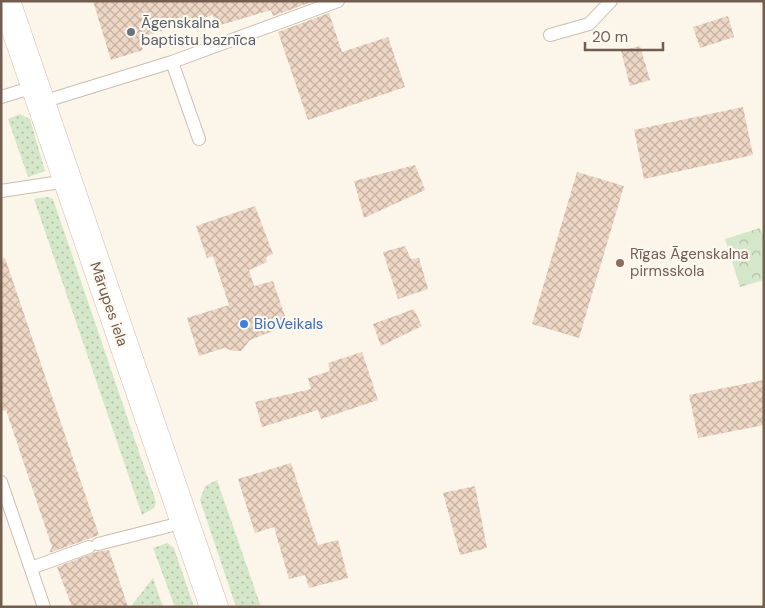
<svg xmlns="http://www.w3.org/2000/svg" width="765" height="608" viewBox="0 0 765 608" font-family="'DM Sans',sans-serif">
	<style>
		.grass { fill: url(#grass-dots) }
		.park { fill: url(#park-crowns) }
		.building { fill: url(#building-cross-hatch) }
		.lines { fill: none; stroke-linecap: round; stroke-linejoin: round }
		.lane-casing { stroke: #ccbdb1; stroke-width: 14 }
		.secondary-casing { stroke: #cebeae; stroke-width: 29 }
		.lane { stroke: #fff; stroke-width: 12 }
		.secondary { stroke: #fff; stroke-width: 28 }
		.worship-dot { fill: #6b7280; stroke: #fdf9f0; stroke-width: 2 }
		.education-dot { fill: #8d6e63; stroke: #fdf9f0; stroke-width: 2 }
		.shop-dot { fill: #3f7fe0; stroke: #fdf9f0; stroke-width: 2 }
		.labels { text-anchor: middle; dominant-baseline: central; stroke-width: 4.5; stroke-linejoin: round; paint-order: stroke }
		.worship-label { font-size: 15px; fill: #5b616d; stroke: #fdf9f0; text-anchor: start }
		.education-label { font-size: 15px; fill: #785e54; stroke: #fdf9f0; text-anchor: start }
		.street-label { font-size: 15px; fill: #735d4f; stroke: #fdf9f0 }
		.shop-label { font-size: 15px; fill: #366cbe; stroke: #fdf9f0; text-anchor: start }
	</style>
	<defs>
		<pattern id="grass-dots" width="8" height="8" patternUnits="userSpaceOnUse" patternTransform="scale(1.25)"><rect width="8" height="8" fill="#d5e7c9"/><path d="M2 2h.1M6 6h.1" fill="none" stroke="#b1bea6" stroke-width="1.8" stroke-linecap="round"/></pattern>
		<pattern id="park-crowns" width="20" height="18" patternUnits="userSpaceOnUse" patternTransform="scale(1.25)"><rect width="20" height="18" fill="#d5e7c9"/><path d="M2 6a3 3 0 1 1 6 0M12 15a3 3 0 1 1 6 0" fill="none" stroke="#b1bea6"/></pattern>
		<pattern id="building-cross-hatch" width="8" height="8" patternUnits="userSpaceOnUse" patternTransform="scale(1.25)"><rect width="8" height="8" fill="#eed6c4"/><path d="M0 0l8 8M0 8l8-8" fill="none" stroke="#c5b1a2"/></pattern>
	</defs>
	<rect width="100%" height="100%" fill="#fbf5ea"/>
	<!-- grass -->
	<path class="grass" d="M20,114l10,5 15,52 -17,6 -20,-58z
		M47,197l6,2 103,303 -2,6 -12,7 -108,-316z
		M217,480l44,127h-25l-36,-107 5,-14z
		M167,543l7,5 20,59h-19l-22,-59z
		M153,578l10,29h-32l1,-2z"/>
	<!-- park -->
	<path class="park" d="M760,228l4,11v41l-24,7 -15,-48z"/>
	<!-- building -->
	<path class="building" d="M93,1h221l-41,15 -2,-6 -54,16 -4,-11 -74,23 4,12 -32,10z
		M329,13l13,39 46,-15 17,50 -97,33 -30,-88z
		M728,16l6,21 -34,11 -7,-21z
		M640,46l10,34 -20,6 -9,-35z
		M743,107l10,48 -109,24 -10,-49z
		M415,165l10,25 -61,28 -10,-37z
		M577,172l47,14 -45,152 -47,-14z
		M255,206l18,48 -7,3 1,5 -18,8 5,16 19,-5 15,44 -38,15 -9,11h-7l-10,-3 -25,8 -12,-38 42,-13 -16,-49 -6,2 -11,-32z
		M405,246l6,13 8,-1 9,31 -30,10 -15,-47z
		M5,258l94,277 -50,18 3,-6 -46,-137 -5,1v-152z
		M414,309l8,17 -41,20 -8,-22z
		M362,352l16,48 -57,19 -3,-9 -56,17 -7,-25 56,-13 -3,-11 22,-7 -2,-8z
		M764,380v45l-66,13 -9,-43z
		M291,463l27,82 20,-5 10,38 -39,10 -4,-13 -16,4 -15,-52 -19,6 -17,-54z
		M475,486l12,62 -27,7 -17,-62z
		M109,550l19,57h-56l-15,-40 39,-15z"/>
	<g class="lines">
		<!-- lane casing -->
		<g class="lane-casing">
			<path id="lane" d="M550,35l39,-11 22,-23
				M1,97l33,-10
				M39,103l133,-41
				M199,139l-27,-77 166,-61
				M1,191l66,-10
				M1,482l43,125
				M98,544l87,-22
				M31,568l58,-21"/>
		</g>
		<!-- secondary casing -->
		<g class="secondary-casing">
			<path id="secondary" d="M6,1l208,606"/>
		</g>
		<!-- lane -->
		<use href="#lane" class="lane"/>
		<!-- secondary -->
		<use href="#secondary" class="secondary"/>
	</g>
	<!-- markers -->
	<circle class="worship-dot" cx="131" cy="32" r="5"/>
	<circle class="education-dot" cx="620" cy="263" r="5"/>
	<circle class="shop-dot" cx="244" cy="324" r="5"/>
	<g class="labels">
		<!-- worship labels -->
		<g class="worship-label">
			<text x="141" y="23">Āgenskalna<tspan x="141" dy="17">baptistu baznīca</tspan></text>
		</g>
		<!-- education labels -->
		<g class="education-label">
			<text x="630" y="254">Rīgas Āgenskalna<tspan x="630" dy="17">pirmsskola</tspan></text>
		</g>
		<!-- street labels -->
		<g class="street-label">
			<text transform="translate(109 304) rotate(71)">Mārupes iela</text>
		</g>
		<!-- shop labels -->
		<g class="shop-label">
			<text x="254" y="324">BioVeikals</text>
		</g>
	</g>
	<!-- border -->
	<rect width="765" height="608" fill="none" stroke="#735d4f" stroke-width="5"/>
	<!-- scale -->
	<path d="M585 42v8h78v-8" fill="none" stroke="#735d4f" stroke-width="2.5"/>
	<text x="592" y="42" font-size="15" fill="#735d4f" stroke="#fdf9f0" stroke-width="4" paint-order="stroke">20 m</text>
</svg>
